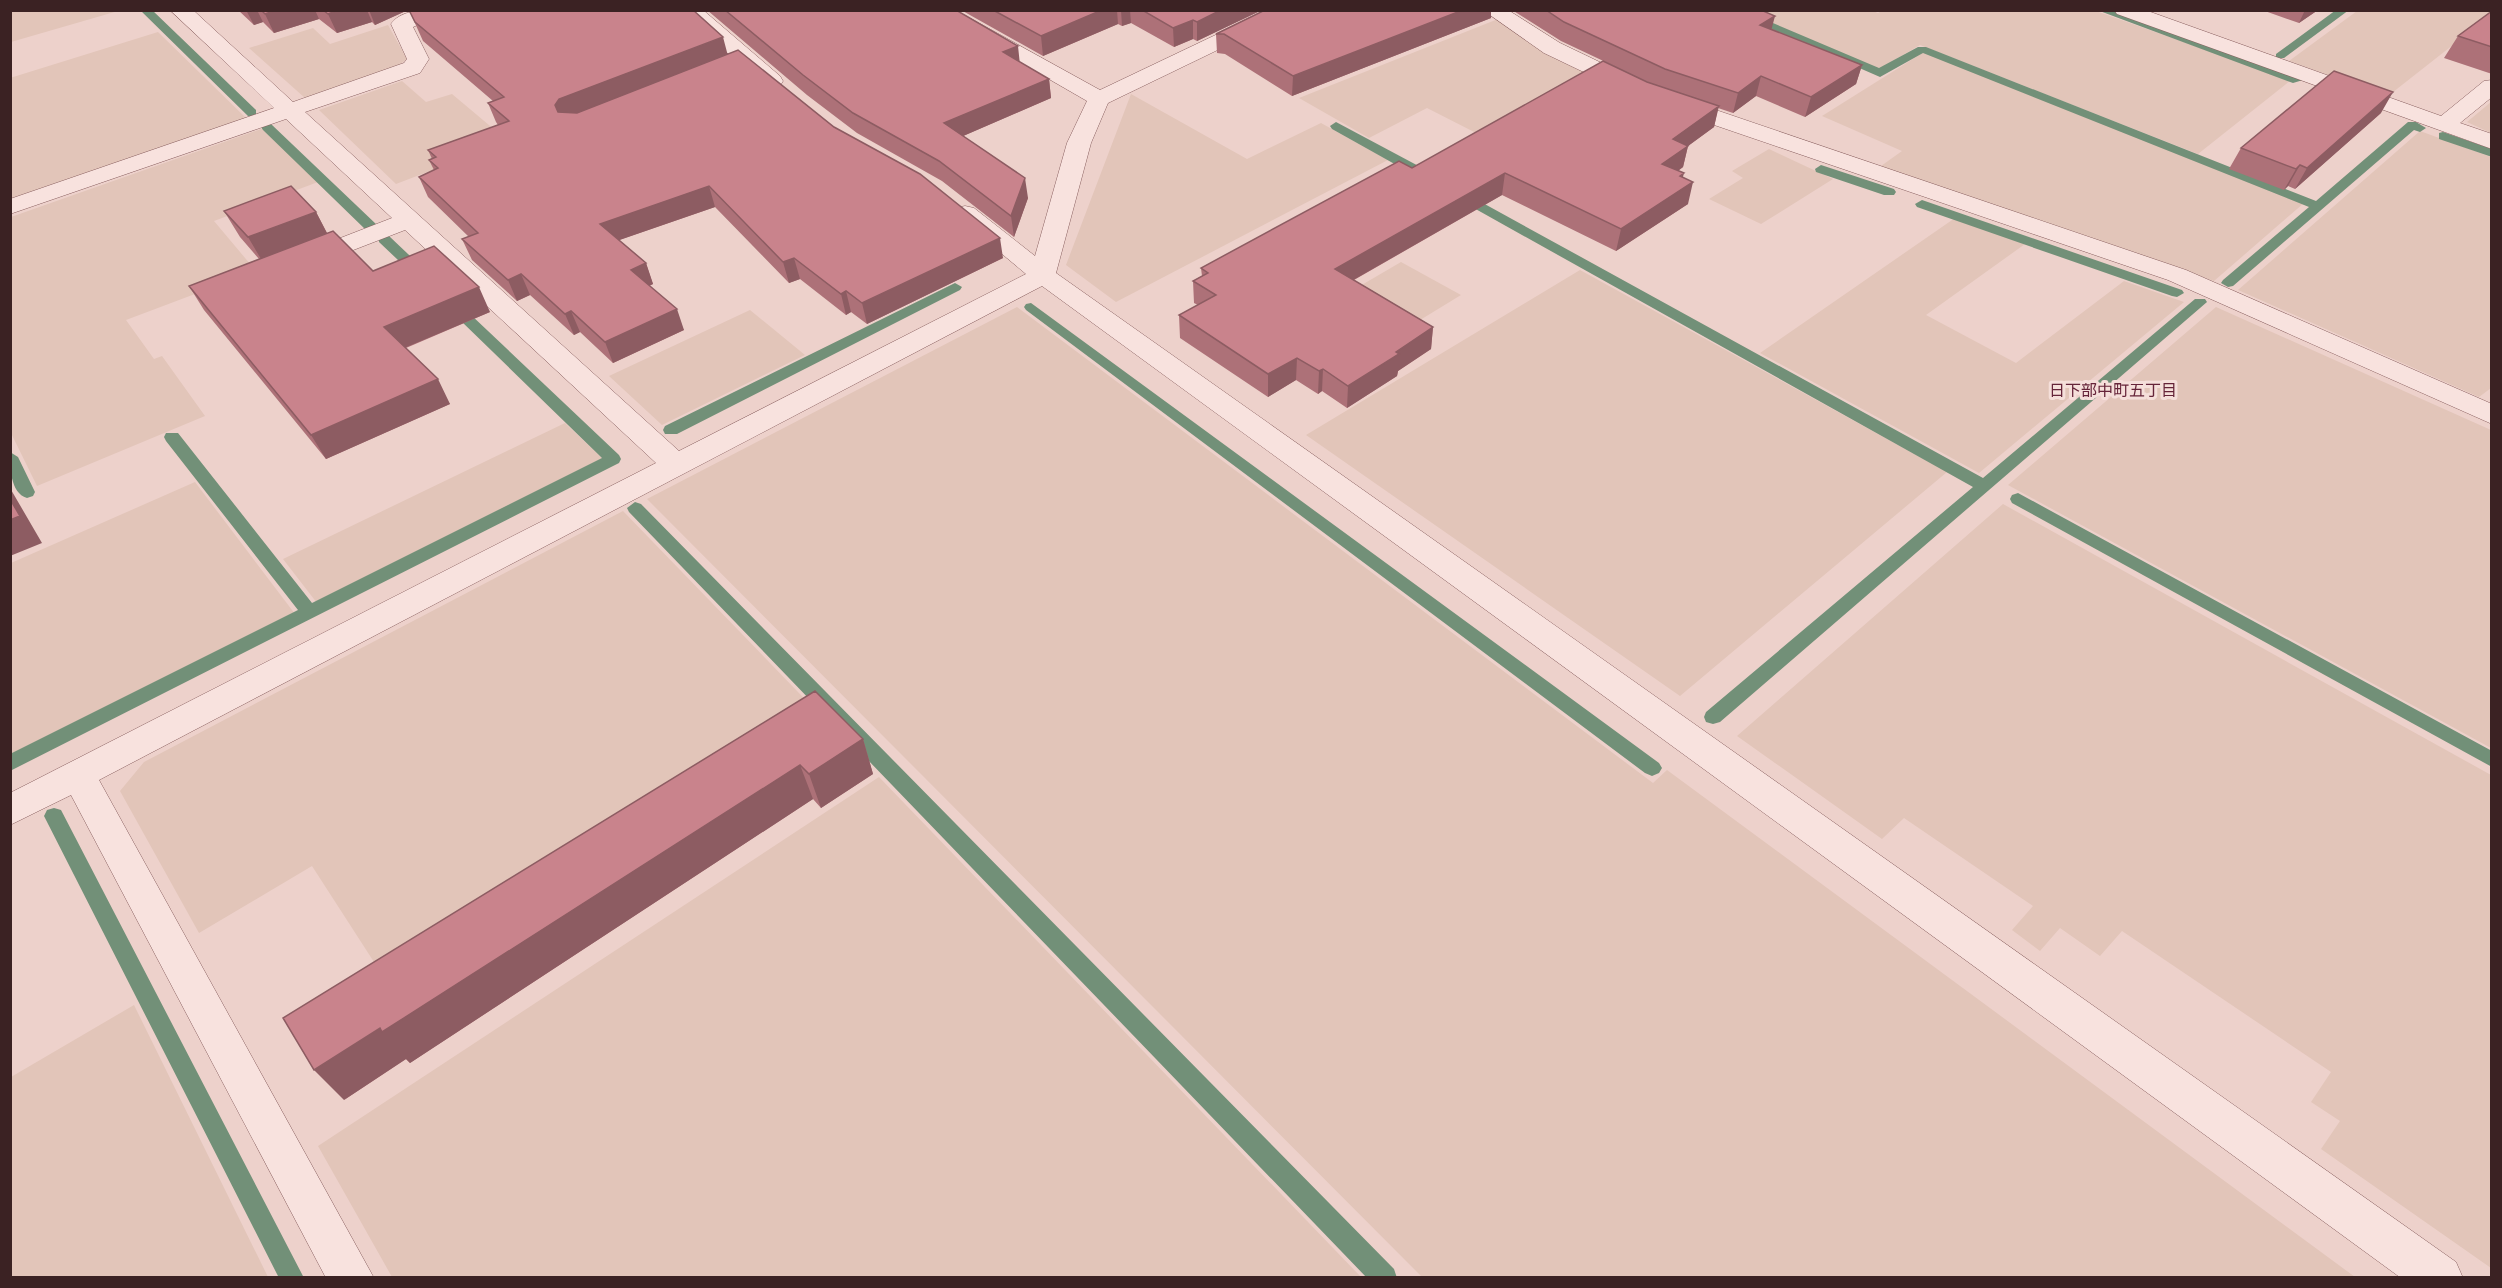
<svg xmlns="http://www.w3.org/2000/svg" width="2502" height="1288" viewBox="0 0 2502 1288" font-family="'Source Serif 4','Noto Sans JP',serif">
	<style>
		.farmland { fill: #e2c5b9 }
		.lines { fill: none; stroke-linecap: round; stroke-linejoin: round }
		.stream { fill: #729078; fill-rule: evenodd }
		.minor-casing { stroke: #896060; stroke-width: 1 }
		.minor { fill: #f8e2de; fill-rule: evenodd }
		.wall { fill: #ad7178 }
		.shaded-wall { fill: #8d5c62 }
		.building { fill: #c9838c; stroke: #8d5c62; stroke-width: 1.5 }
		.labels { text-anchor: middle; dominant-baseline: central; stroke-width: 6; stroke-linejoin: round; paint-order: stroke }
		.neighbourhood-label { font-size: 16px; fill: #652439; stroke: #f5dfda }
	</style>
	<rect width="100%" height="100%" fill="#edd1cb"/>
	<!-- farmland -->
	<path class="farmland" d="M11,10h107v1l-107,31z
		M1755,10h115l8,3 5,-3 213,1 195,69 -93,74 -278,-109 -41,24 -132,-55z
		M2357,11h134v4l-103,81 -99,-35z
		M1498,19l100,55 -116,62 -55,-28 -58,30 -70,-40z
		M388,25l19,34 -8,6 -94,33 -56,-50 64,-20 17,16z
		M158,32l88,86 -235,81 -1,-121z
		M1924,52l380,151 -90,78 -333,-115 21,-15 -80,-35z
		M402,81l24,21 26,-8 56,47 -112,43 -77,-74z
		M1131,94l116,65 74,-36 67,37 -272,142 -50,-37z
		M2491,102v31l-24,-11z
		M264,128l54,54 -104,39 42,50 -130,49 28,39 8,-3 43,60 -168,70 -26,-53v-216z
		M2420,131l71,26v231l-12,9 -241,-107z
		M1769,149l64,30 -72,45 -52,-25 34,-21 -11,-7z
		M1955,218l70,26 -99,71 90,48 108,-82 60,21 -205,171 -219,-120z
		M1401,262l60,33 -54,33 -59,-35z
		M1580,270l367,202 -267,224 -374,-261z
		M1017,307l636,476 14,-13 688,507h-933l-775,-778z
		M2216,307l275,123v318l-483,-263z
		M750,310l55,45 -143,70 -53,-49z
		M565,423l38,36 -286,144 -34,-44z
		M195,482l100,132 -284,141v-192z
		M2003,504l488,271v493l-170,-119 19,-28 -29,-19 20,-30 -209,-141 -22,25 -40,-28 -20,23 -28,-21 21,-24 -129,-88 -22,21 -145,-103z
		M623,511l203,210 -432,272 -82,-127 -113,67 -79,-142 24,-29z
		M879,777l482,500h-969l-74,-131z
		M134,1005l134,272h-257v-200z"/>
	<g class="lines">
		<!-- stream -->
		<path class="stream" d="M140,10h12l104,100v6h-8z
			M1726,10h16l137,58 39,-21h8l390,154 92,-79h8l10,6 -6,4 -6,-2 -181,156 -5,1 -7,-4 2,-3 86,-73 -386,-154 -43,24z
			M2097,10h17l189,70 -10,3z
			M2336,10h13l-65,48h-8v-4z
			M1336,122l90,48 1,3 -6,4 -5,-1 -84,-47 -2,-3z
			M267,123l4,1 106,101v6h-10l-104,-101 -2,-3z
			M2443,132l49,17v8l-53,-18v-6z
			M1821,165l73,24 2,3 -2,3h-10l-68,-23 -1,-3z
			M1461,191l522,287 212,-179h10l2,3 -487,420 -7,2 -7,-2 -2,-5 2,-5 267,-225 -517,-289 -2,-3z
			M1922,200l260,90 2,3 -7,4 -5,-1 -255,-89 -2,-3z
			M384,235l5,1 38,36v6h-10l-38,-36v-6z
			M955,283l7,4 -2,3 -283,144h-12l-2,-4 2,-4z
			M1031,303l628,460 3,5 -3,5 -7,3 -7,-3 -619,-463 -2,-3 2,-3z
			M465,313l5,1 149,141 2,4 -2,4 -609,308v-17l288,-144 -132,-169 -2,-4 2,-4h12l134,170 290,-145 -142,-138 -2,-3 2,-3z
			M10,452l8,5 17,35 -2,4 -6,2c-17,-5 -17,-32 -17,-46z
			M2018,493l474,258v16l-480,-264 -2,-4 2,-4z
			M635,502l6,2 753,765 3,9h-30l-738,-766 -2,-4z
			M54,808l7,2 243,468h-25l-235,-462 3,-6z"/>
		<!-- minor casing -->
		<g class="minor-casing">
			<path id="minor" d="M170,10h23l100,92 111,-39 3,-4 -16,-35c11,-16 38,-14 55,-14l-3,4 -30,13 16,32 -9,14 -115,39 374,339 347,-177 -73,-61 3,-5 9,-2 9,2 61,48 32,-113 20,-42 -158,-91h26l145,80 168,-80h27l-3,4 -184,89 -17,40 -35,130 1400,989 7,16h-62l-1359,-992 -943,494 275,498h-48l-255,-483 -61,30v-32l646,-330 -251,-233 -93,36 -9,3 -9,-3 -4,-5 4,-5 98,-38 -106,-99 -276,95v-15l264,-91z
				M680,10h23l77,66 3,5 -3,5h-16z
				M1483,10h25l52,33 100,48 526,179 306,134v20l-324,-144 -524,-179 -100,-48z
				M2114,10h31l296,106 43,-35 8,-1v17l-32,26 32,11v15l-375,-135z"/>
		</g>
		<!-- minor -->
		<use href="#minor" class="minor"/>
	</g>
	<!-- wall -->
	<path class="wall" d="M238,10h170l-33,15 -3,-3 -35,11 -18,-14 -45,14 -11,-11 -9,3z
		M409,10l318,44 107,73 169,131 -136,66 -16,-12 -5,3 -46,-36 -11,4 -74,-76 -96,33 27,23 7,21 -4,2 35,44 -71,33 -33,-31 -6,3 -44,-40 -13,6 -45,-41 -10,-21 7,-2 -41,-40 -9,-20 15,-7 -5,-10 3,-1 -4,-9 70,-25 -2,-3 -8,-19 5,-2 -70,-60z
		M707,10h249l64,52 29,17 2,19 -88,38 65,62 -14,39 -72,-56 -85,-48 -50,-38z
		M961,10h301l-65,31 -4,-2 -19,8 -43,-24 -9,3 -4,-2 -75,32z
		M1265,10h226v8l-199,78 -67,-42 -8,-1 -1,-19z
		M1512,10h253l-2,1 9,18 90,36 -6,19 -51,33 -49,-21 -23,17 -15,-5 -4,19 -26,19 -5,21 -5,4 5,6 5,27 -72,47 -114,-56 -148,85 79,47 -2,22 -33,22 -1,5 -50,32 -25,-17 -4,3 -22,-14 -28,17 -88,-59 -1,-23 19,-10 -4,-2 -1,-22 9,-5 -1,-8 211,-100 202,-102 -53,-25z
		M2262,10h56l-19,13z
		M2492,11v63l-48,-16 14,-22z
		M2381,113l-86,76 -7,-3 -4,4 -55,-21 12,-21z
		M224,211l92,1 11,21 46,38 117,41 -84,36 44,56 -124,55 -122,-149 -15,-24 70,-27 -19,-22z
		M815,691l48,48 10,35 -52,34 -8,-9 -403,264 -4,-4 -62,41z"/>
	<!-- shaded-wall -->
	<path class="shaded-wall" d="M246,10h11l6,12 -9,3z
		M276,10h39l4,9 -45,14 -9,-19z
		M338,10h29l5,12 -35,11 -9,-19z
		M369,10h39l-33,15z
		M1102,10h15l1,14 -75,32 -2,-20z
		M1121,10h9l1,13 -9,3z
		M1221,10h41l-65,31v-19z
		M1463,10h28v8l-199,78 1,-20z
		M2305,10h13l-19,13z
		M1775,16l-5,19 -10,-10z
		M1193,20v19l-19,8 -1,-19z
		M723,37l5,19 -166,69 -7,-20 4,-6z
		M1018,46l2,19 -17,-13z
		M1862,65l-6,19 -51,33 6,-20z
		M1761,76l-5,20 -23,17 5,-20z
		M1049,79l2,19 -104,45 -3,-20z
		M2393,92l-12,21 -86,76 12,-21z
		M1719,106l-5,21 -26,19 -5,21 -26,19 5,-22 11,-25z
		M2300,165l-12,21 -4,4 12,-21z
		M1505,173l-3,22 -168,96 1,-22z
		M1684,173l-5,18 14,-9 -5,22 -72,47 5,-22z
		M1025,178l3,20 -14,39 -3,-21z
		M709,186l6,21 -107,37 -8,-20z
		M316,212l14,27 -66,25 -16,-27z
		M1000,238l3,20 -136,66 -5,-21z
		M794,258l6,21 -11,4 -6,-21z
		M646,263l7,21 -15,7 -7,-21z
		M521,274l9,21 -13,6 -9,-21z
		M479,287l11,25 -93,39 -13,-24z
		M846,291l5,21 -5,3 -5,-21z
		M677,309l7,21 -71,33 -8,-21z
		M571,311l9,21 -6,3 -9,-21z
		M1433,327l-2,22 -33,22 -1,5 -50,32 1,-22 48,-34z
		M1297,358l-1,22 -28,17v-23z
		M1323,369l-1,22 -4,3 1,-23z
		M438,379l12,25 -124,55 -15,-24z
		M10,488l32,55 -32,13z
		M863,739l10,35 -52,34 -12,-34z
		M800,765l13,34 -403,264 -4,-4 -62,41 -30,-30 66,-42z"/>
	<!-- building -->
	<path class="building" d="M261,10h15l-11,4z
		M323,10h15l-10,4z
		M409,10h284l30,27 -164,62 -4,6 3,7 19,1 161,-63 96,77 86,47 80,64 -138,65 -16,-12 -5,3 -47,-36 -11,4 -74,-76 -109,38 46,39 -15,7 46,39 -72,33 -34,-31 -6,3 -44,-40 -13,6 -46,-41 16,-6 -59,-56 19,-9 -9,-8 7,-3 -8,-7 81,-29 -21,-18 16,-6 -89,-75z
		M725,10h231l62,36 -15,6 46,27 -105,44 81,55 -14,38 -72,-55 -86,-48 -50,-38z
		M993,10h109l-61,26z
		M1142,10h79l-24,12 -4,-2 -20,8z
		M1265,10h198l-170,66 -69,-42h-8z
		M1546,10h215l14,6 -15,9 102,40 -51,32 -50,-21 -23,17 -73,-24 -101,-47z
		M2492,11v36l-34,-11z
		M1603,61l44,21 72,24 -46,33 15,7 -26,18 22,9 -4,3 13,6 -72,47 -116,-56 -170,96 98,58 -37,25 3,2 -51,32 -25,-17 -4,2 -22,-13 -29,16 -89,-59 37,-20 -23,-14 15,-8 -7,-5 198,-107 13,7z
		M2334,71l59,21 -86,76 -7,-3 -4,4 -55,-21z
		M291,186l25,26 -68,25 -24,-26z
		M333,231l40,40 61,-25 45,41 -95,40 54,52 -127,56 -122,-149z
		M10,499l10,17 -10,4z
		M815,691l48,48 -54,35 -9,-9 -418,267 -2,-4 -66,42 -31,-52z"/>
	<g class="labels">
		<!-- neighbourhood labels -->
		<g class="neighbourhood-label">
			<text x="2113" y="390">日下部中町五丁目</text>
		</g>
	</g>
	<!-- border -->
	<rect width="2502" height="1288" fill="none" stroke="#3b2223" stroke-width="24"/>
</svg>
